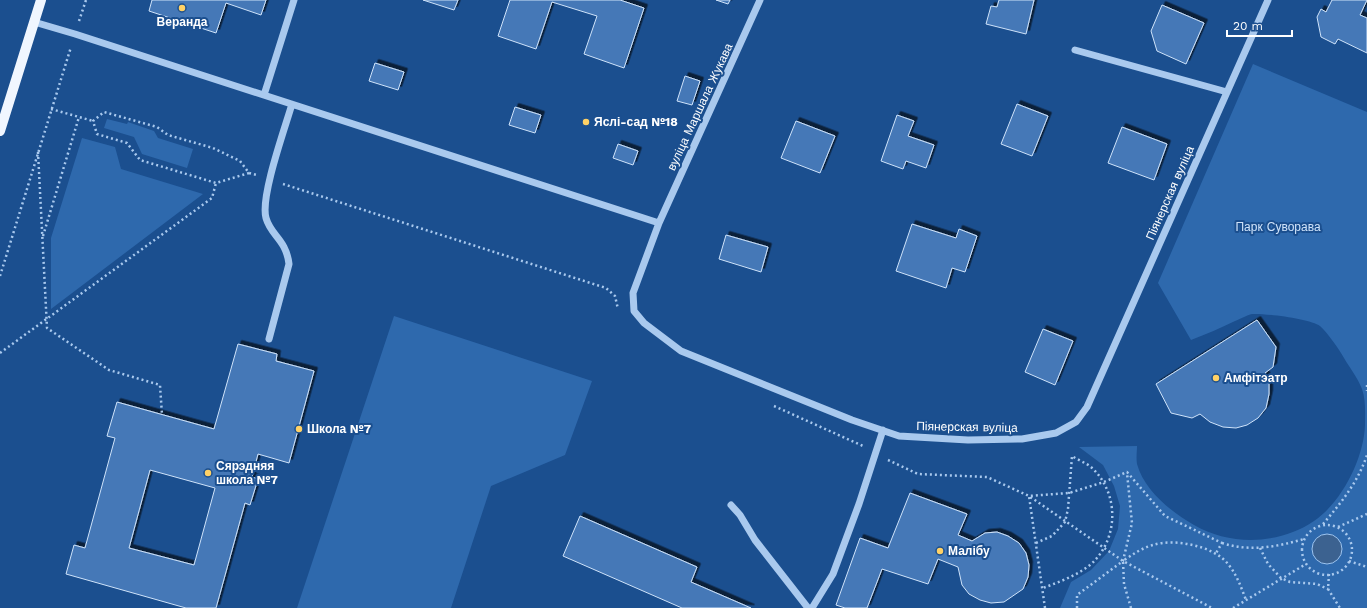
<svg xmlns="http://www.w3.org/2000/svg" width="1367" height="608" viewBox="0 0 1367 608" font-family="'Work Sans',sans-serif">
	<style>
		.green { fill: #2e69ad }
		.water { fill: #3c6290; stroke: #9cc4f0 }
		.building { fill: #4478b7; stroke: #cfe3fa; fill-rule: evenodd; filter: url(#shadow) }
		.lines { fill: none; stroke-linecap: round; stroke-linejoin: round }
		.path { stroke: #a9c9ee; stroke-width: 2.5; stroke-dasharray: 2 3; stroke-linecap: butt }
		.minor { stroke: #a9c9ee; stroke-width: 7 }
		.major { stroke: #f0f6ff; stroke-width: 10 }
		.poi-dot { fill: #ffd166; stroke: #1b4f8f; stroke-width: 1.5 }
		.labels { text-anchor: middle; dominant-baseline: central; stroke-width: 4; stroke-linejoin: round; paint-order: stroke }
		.poi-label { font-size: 12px; font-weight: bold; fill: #fff; stroke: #1b4f8f; text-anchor: start }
		.street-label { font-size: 12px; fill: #fff; stroke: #1b4f8f }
		.park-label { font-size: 12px; fill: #cfe3fa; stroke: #1b4f8f }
	</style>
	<defs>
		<filter id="shadow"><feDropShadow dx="3.5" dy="-3.5" stdDeviation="0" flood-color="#0009"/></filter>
	</defs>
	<rect width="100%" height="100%" fill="#1b4f8f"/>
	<!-- green -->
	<path class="green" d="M1253,64l114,48v496h-307l11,-26 20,-12 18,-19 9,-22 2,-23 -6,-20 -11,-21 -24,-18 58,-1c0,5 -1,12 0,18 7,26 34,48 57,61 36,21 85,20 120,-4 28,-19 50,-63 51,-96 0,-11 1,-25 -3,-36 -4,-11 -13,-22 -18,-31 -5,-9 -17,-26 -24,-32 -9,-7 -56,-13 -68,-12 -5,1 -12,5 -17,7 -14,7 -29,13 -44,19l-33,-57z
		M107,119l20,5 1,-2 26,9 4,7 35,11 -6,19 -45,-14 -8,-17 -30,-9z
		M82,138l33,9 6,22 82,25 -152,115v-71z
		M394,316l198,65 -27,74 -74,31 -40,122h-154z"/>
	<!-- water -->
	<path class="water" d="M1312 549a15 15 0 1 1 30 0a15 15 0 1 1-30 0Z"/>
	<!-- building -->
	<path class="building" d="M152,0h114l-5,15 -35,-12 -10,30 -67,-22z
		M423,0h35l-4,10z
		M510,0h110l24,8 -20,60 -40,-14 13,-38 -45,-14 -16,47 -38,-13z
		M716,0h14l-2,4z
		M999,0h35l-8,34 -40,-10 5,-18 6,1z
		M1332,0h35l-7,15 7,3v35l-29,-14 -3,5 -14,-7 -4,-20 4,-8 5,3z
		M1162,5l42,18 -18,41 -29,-13 -6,-20z
		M375,63l29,9 -6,18 -29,-9z
		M685,76l15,5 -8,24 -15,-4z
		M1017,104l31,12 -16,40 -31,-12z
		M515,107l26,8 -6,18 -26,-8z
		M897,115l17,6 -6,15 26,9 -8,23 -20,-7 -3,8 -22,-8z
		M796,121l39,15 -15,37 -39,-15z
		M1122,127l45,17 -13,36 -46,-17z
		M618,144l20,7 -5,14 -20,-7z
		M912,224l44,14 3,-9 18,7 -12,36 -13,-4 -6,20 -50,-17z
		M726,235l42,12 -7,25 -42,-13z
		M1257,320l19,27 -3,20 -8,6 4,10v11l-3,14 -8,10 -11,7 -11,3 -13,-1 -13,-5 -10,-8 -8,4 -21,-5 -15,-29z
		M1043,329l30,12 -18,44 -30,-13z
		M238,344l39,10 -1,7 38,10 -25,92 -31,-9 -6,23 6,2 -8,26 -5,-2 -29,105h-30l-120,-34 8,-29 11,3 30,-110 -8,-2 10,-34 97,27zM150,470l65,18 -21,77 -65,-17z
		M910,493l57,21 -9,21 14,6 13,-8 12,-1 11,4 11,7 7,10 3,12 -1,12 -5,12 -19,13 -13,1 -11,-3 -11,-6 -7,-9 -4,-18 -20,-8 -10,25 -46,-15 -15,39h-22l-9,-3 24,-67 28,10z
		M580,516l117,51 -6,15 60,26h-69l-119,-52z"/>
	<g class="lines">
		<!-- path -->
		<path class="path" d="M79,21l7,-21
			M51,109l42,12
			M38,152l9,176 62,42 51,15 2,30
			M249,173l-33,10 -76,-23 -13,-17 -30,-9 -4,-13 11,-9 53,15 11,8 45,13 27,13 9,12 8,2
			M283,184l323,104 9,8 3,13
			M43,236l36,-119
			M0,276l71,-229
			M0,353l212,-155 4,-15
			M1367,385v6
			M774,406l89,40
			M888,460l30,14 69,3 42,19 94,65 89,47
			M1323,524c18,-21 35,-42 44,-69
			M1302 550a25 25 0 1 1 50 0a25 25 0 1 1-50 0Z
			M1338,527l29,-13
			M1036,543l16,-7 13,-14 3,-13 4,-53c6,4 14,7 19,11 29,26 28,73 -1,98 -14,11 -31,17 -47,23
			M1222,543c28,9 54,4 82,-4
			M1260,548l8,16 13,14 9,4 27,2 11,5
			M1349,561l18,6
			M1329,574l-1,15 12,19
			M1045,608l-16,-112 40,-3 35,-11 23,-10 38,44 57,27 -6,10
			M1077,608v-13l46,-34 9,-38 -5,-50
			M1131,608l-7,-24 -1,-23c10,-7 19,-13 30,-16 21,-7 61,1 75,19 9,11 13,23 18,36
			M1233,608l73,-44"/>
		<!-- minor -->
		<path class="minor" d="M760,0l-101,223 -26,70 1,18 10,12 37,28 171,69 47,16 69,4 54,-1 34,-6 20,-11 11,-15 181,-407
			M34,22l41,12 584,189
			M1075,50l152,42
			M264,95l30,-95
			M269,339l20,-75c-3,-25 -18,-28 -23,-46 -6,-21 19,-90 26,-114
			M731,505l9,10 15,25 53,68
			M812,608l21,-34 26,-70 24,-74"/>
		<!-- major -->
		<path class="major" d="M0,131l41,-131"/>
	</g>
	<!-- markers -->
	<g class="poi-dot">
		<circle cx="182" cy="8" r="4"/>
		<circle cx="586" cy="122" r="4"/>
		<circle cx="1216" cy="378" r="4"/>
		<circle cx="299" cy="429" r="4"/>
		<circle cx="208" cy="473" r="4"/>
		<circle cx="940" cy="551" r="4"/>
	</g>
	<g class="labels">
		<!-- poi labels -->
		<g class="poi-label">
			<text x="182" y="22" text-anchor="middle">Веранда</text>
			<text x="594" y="122">Яслі-сад №18</text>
			<text x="1224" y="378">Амфітэатр</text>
			<text x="307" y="429">Школа №7</text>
			<text x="216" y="466">Сярэдняя<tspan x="216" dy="14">школа №7</tspan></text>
			<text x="948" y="551">Малібу</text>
		</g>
		<!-- street labels -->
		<g class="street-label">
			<text transform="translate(700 107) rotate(-65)">вуліца Маршала Жукава</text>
			<text transform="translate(1170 193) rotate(-66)">Піянерская вуліца</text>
			<text transform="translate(967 427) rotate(1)">Піянерская вуліца</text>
		</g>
		<!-- park labels -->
		<g class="park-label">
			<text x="1278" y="227">Парк Суворава</text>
		</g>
	</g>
	<!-- scale -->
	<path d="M1227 30v6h65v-6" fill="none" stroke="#ffffff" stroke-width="2"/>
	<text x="1233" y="30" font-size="12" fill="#ffffff" stroke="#1b4f8f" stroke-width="3" paint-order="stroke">20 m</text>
</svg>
